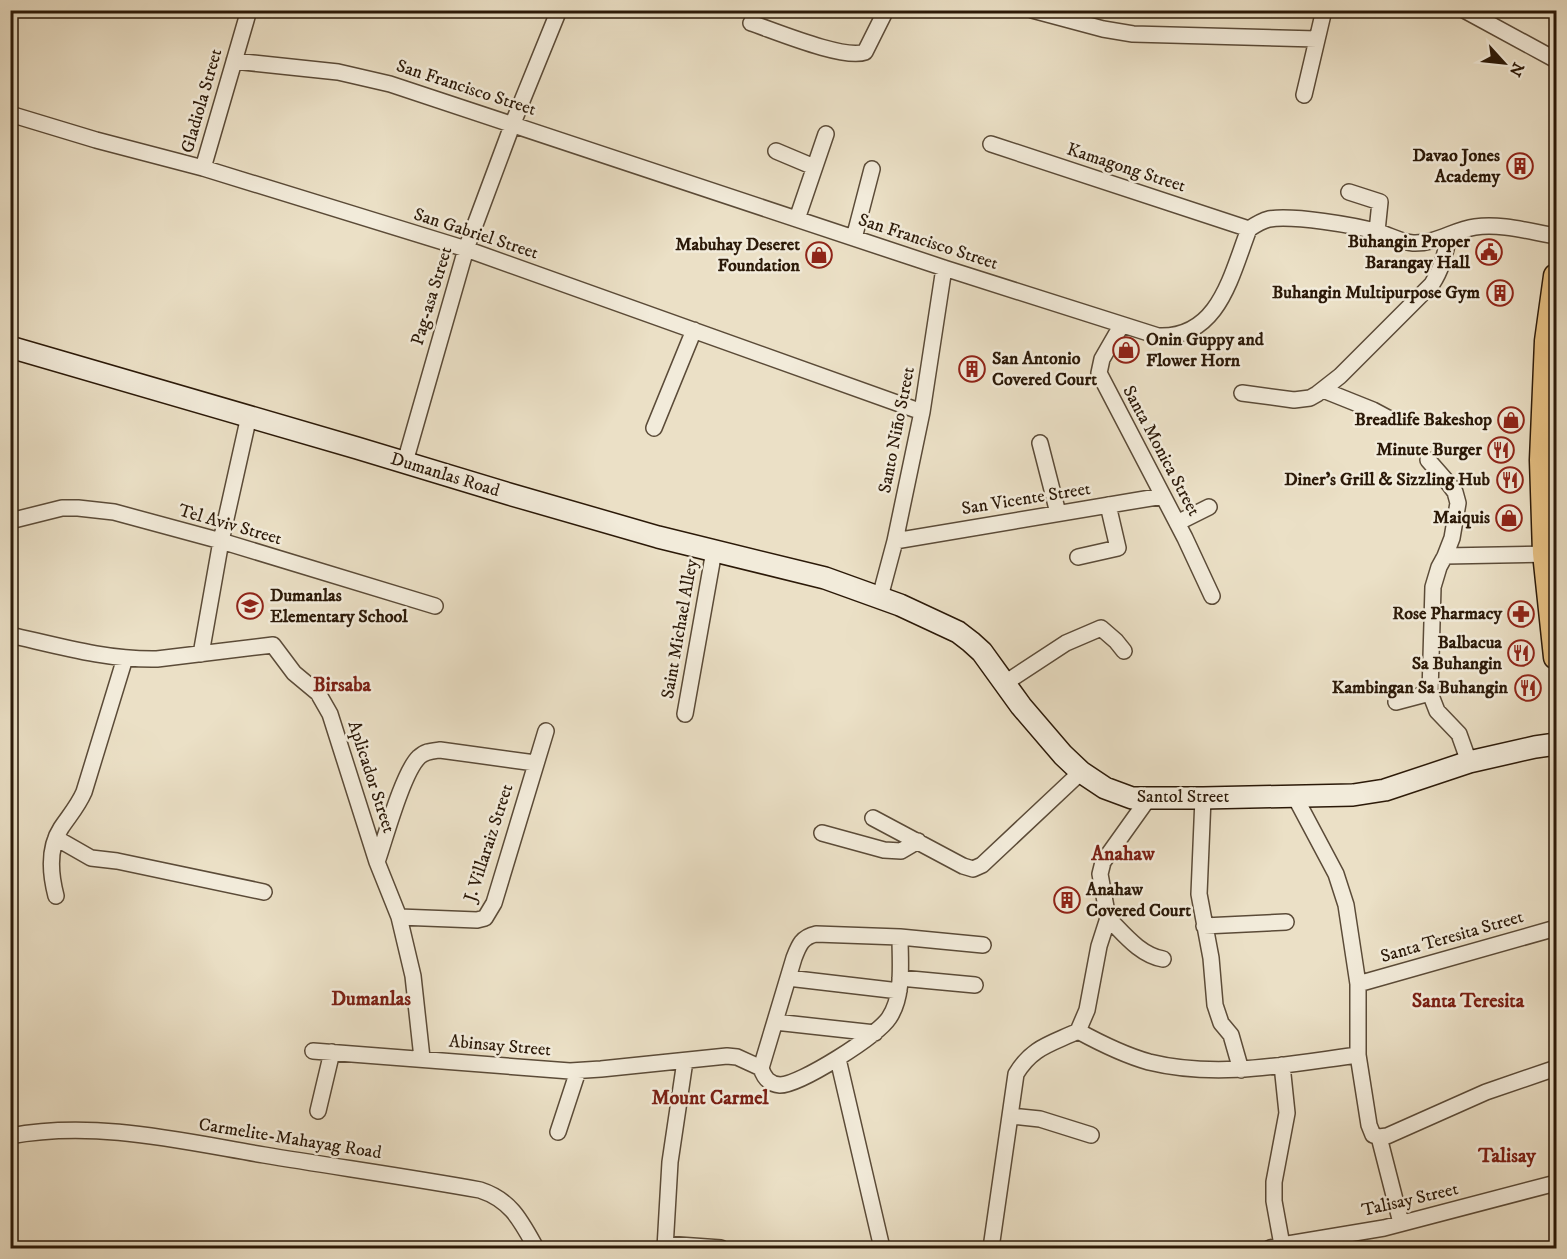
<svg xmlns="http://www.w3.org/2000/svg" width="1567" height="1259" viewBox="0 0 1567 1259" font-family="'IM FELL DW Pica',serif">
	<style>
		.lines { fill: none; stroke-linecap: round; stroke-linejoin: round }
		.minor-casing { stroke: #5b4b38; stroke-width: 18 }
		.secondary-casing { stroke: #2b1908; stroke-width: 24 }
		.trunk-casing { stroke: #2b1908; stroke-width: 27 }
		.minor { stroke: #f2ebda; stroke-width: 15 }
		.secondary { stroke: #f2ebda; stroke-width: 21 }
		.trunk { stroke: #e6c083; stroke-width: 24 }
		.labels { text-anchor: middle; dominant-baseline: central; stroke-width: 5; stroke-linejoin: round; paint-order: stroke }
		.street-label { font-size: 18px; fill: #2b1908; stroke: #f2ebda }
		.poi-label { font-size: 18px; font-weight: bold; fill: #2b1908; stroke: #f2ebda; text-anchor: end }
		.neighbourhood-label { font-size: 20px; font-weight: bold; fill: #7a1f14; stroke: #f2ebda }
	</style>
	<rect width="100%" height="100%" fill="#ebe0c6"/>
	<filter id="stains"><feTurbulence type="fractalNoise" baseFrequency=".00333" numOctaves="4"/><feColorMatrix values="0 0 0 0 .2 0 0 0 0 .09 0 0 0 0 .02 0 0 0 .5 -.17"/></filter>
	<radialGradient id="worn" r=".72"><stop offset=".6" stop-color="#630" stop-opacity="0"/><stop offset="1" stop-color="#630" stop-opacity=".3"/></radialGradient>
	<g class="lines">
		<!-- minor casing -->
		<g class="minor-casing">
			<path id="minor" d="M1032,10l71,19 30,5 184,5
				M1464,10l92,50
				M751,23c24,8 93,37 114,29l21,-42
				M234,61l104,11 52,12 554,184 214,68c61,3 73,-61 91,-107 6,-4 12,-8 20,-10 24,-4 85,6 109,13 11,3 23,10 35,11 23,1 40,-13 62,-16 26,-4 56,5 81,9
				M1304,95l20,-85
				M10,114l86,26 107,28 263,81 456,163
				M991,144l258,85
				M776,151l38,16
				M203,168l46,-158
				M1349,192l31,10 -3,29
				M797,219l29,-85
				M854,238l18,-69
				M1121,326l-19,33 -3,14 86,165 27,58
				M1323,390l50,20 15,8
				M1242,393l52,7 16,-2 7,-4 23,-18 92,-92c10,-15 13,-30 17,-48
				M654,428l40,-98
				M1040,443l18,70
				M1428,460l21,24 6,8 3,11 -6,35 -7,18 -6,11 -6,20 -3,106 7,18 22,23 10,28
				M405,462l61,-213 47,-126 46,-113
				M10,521l52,-13h16l36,4 107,29 214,65
				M1177,523l32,-16
				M895,541l268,-45
				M1445,556l109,-2
				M1078,557l40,-9 -10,-43
				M880,597l15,-56 27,-129 22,-144
				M10,635c49,11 97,25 147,24l116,-14 21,28 24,20 12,21 47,148 22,55 14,59 9,82
				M201,654l20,-113 28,-125
				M1005,683l61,-40 35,-15 15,13 8,10
				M1396,702l34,-9
				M685,714l29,-163
				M1294,795l42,79 10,31 12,79v71l11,70 4,10 6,2 22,86
				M1203,798l-4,96 12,64 4,47 6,18 10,12 10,35
				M873,818l90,48 10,3 9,-4 99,-93
				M822,833l62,17 17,1 17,-10
				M56,838l35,20 26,3 147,31
				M377,862c8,-23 26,-90 42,-105 6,-6 13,-6 21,-7l95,13
				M56,896c-6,-23 -8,-48 5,-68 8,-12 17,-22 23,-36l41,-134
				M399,917l78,3 8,-2 9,-15 52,-172
				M1108,918c16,16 32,37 55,41
				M1204,926l82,-4
				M900,937c0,26 4,59 -11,81 -12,18 -89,67 -109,67 -11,-1 -16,-7 -19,-17l33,-110c5,-13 8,-21 22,-24l84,3 83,8
				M788,978l111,13
				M900,978l75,7
				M1358,984l198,-56
				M775,1022l100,11
				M1078,1031c22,12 46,24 71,31 69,17 140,2 209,-7
				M313,1051l257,20 31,-2 126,-13 10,1 24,11
				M838,1059l44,189
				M318,1111l14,-59
				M1011,1116l29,3 51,16
				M558,1132l20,-61
				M10,1136c85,-16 171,5 254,19 72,12 144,22 216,35 31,10 41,31 56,58
				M1379,1137l8,-1 99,-44 70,-24
				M665,1244l56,4
				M1282,1245l-8,-44v-19l13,-69 -5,-48
				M665,1248l5,-86 15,-101
				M991,1248l25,-174c16,-27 35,-30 62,-43l9,-21 12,-64 9,-28 -8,-44 3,-12 45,-63
				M1270,1248l12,-3 102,-17 172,-45"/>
		</g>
		<!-- secondary casing -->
		<g class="secondary-casing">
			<path id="secondary" d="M10,347l347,101 152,46 149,43 167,41 75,27 58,27 13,10 11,10 39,54 42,49 18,17 24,16 27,10h71l150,-3 32,-5 84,-28 66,-15 21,-3"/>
		</g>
		<!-- trunk casing -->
		<g class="trunk-casing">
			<path id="trunk" d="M1556,276l-9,65 -5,119 3,93 11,104"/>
		</g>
		<!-- minor -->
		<use href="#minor" class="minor"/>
		<!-- secondary -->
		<use href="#secondary" class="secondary"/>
		<!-- trunk -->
		<use href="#trunk" class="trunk"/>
	</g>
	<!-- icons -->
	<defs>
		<g id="building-ring" transform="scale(1.35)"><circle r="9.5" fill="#f2ebda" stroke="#8f2418" stroke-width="1.5"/><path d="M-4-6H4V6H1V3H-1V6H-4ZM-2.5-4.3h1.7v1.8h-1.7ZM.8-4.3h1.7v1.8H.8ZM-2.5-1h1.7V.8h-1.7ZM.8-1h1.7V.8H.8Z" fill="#8f2418"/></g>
		<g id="civic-ring" transform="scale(1.35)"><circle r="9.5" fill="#f2ebda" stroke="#8f2418" stroke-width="1.5"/><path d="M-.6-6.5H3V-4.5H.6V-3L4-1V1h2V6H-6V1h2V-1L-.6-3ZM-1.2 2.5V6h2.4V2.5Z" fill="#8f2418"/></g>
		<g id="shop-ring" transform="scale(1.35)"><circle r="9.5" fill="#f2ebda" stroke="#8f2418" stroke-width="1.5"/><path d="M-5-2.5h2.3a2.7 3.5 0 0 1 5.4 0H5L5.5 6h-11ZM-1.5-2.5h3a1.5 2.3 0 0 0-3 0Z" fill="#8f2418"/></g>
		<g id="restaurant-ring" transform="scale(1.35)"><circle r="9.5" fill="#f2ebda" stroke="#8f2418" stroke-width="1.5"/><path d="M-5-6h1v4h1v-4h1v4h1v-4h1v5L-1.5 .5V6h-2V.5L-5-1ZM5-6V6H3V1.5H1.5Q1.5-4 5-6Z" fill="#8f2418"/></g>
		<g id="school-ring" transform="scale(1.35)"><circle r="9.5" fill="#f2ebda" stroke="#8f2418" stroke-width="1.5"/><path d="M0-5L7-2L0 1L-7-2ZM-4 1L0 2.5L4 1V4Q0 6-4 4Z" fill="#8f2418"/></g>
		<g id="pharmacy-ring" transform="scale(1.35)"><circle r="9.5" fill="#f2ebda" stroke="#8f2418" stroke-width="1.5"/><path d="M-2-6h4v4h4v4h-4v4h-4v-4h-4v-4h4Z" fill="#8f2418"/></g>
	</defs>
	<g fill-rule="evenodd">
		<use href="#building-ring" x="1520" y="166"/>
		<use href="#civic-ring" x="1489" y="252"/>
		<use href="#shop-ring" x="819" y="255"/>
		<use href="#building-ring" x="1500" y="293"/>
		<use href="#shop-ring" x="1126" y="350"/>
		<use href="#building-ring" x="972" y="369"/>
		<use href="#shop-ring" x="1511" y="420"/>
		<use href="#restaurant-ring" x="1501" y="450"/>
		<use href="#restaurant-ring" x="1510" y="480"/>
		<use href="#shop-ring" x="1509" y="518"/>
		<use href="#school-ring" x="250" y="606"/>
		<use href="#pharmacy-ring" x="1521" y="614"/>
		<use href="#restaurant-ring" x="1521" y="653"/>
		<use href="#restaurant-ring" x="1528" y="688"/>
		<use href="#building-ring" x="1067" y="900"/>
	</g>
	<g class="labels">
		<!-- street labels -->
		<g class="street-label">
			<text transform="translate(466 88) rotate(18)">San Francisco Street</text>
			<text transform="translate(202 101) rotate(-74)">Gladiola Street</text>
			<text transform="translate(1126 168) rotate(18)">Kamagong Street</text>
			<text transform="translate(476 234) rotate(18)">San Gabriel Street</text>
			<text transform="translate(928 242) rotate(18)">San Francisco Street</text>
			<text transform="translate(432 296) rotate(-73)">Pag-asa Street</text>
			<text transform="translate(897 430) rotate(-79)">Santo Niño Street</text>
			<text transform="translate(1161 451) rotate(62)">Santa Monica Street</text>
			<text transform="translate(445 475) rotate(17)">Dumanlas Road</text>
			<text transform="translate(1026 499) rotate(-9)">San Vicente Street</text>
			<text transform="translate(230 525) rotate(16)">Tel Aviv Street</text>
			<text transform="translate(680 629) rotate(-80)">Saint Michael Alley</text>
			<text transform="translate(371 777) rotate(72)">Aplicador Street</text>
			<text x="1183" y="797">Santol Street</text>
			<text transform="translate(489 843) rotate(-72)">J. Villaraiz Street</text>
			<text transform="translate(1452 937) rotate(-16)">Santa Teresita Street</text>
			<text transform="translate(500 1046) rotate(5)">Abinsay Street</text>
			<text transform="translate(290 1139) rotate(9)">Carmelite-Mahayag Road</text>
			<text transform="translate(1410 1200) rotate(-13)">Talisay Street</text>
		</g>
		<!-- poi labels -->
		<g class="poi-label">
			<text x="1500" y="156">Davao Jones<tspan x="1500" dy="21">Academy</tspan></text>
			<text x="1470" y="242">Buhangin Proper<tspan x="1470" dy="21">Barangay Hall</tspan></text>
			<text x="800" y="245">Mabuhay Deseret<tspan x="800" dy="21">Foundation</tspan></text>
			<text x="1480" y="293">Buhangin Multipurpose Gym</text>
			<text x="1146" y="340" text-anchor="start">Onin Guppy and<tspan x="1146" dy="21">Flower Horn</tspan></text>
			<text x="992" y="359" text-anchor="start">San Antonio<tspan x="992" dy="21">Covered Court</tspan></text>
			<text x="1492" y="420">Breadlife Bakeshop</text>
			<text x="1482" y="450">Minute Burger</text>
			<text x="1490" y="480">Diner's Grill &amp; Sizzling Hub</text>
			<text x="1490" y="518">Maiquis</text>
			<text x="270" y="596" text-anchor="start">Dumanlas<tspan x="270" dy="21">Elementary School</tspan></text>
			<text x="1502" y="614">Rose Pharmacy</text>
			<text x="1502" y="643">Balbacua<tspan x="1502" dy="21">Sa Buhangin</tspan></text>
			<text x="1508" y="688">Kambingan Sa Buhangin</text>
			<text x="1086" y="890" text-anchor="start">Anahaw<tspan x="1086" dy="21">Covered Court</tspan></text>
		</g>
		<!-- neighbourhood labels -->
		<g class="neighbourhood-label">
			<text x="342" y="685">Birsaba</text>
			<text x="1123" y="854">Anahaw</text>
			<text x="371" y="999">Dumanlas</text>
			<text x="1468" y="1001">Santa Teresita</text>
			<text x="710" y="1098">Mount Carmel</text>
			<text x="1507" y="1156">Talisay</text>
		</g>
	</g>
	<!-- margin -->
	<rect width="1567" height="1259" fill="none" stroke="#ebe0c6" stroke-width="36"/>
	<rect x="12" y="12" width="1543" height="1235" fill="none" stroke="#2b1908" stroke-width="3"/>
	<rect x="18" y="18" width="1531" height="1223" fill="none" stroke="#2b1908" stroke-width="1.5"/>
	<!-- north arrow -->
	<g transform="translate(1504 63) rotate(117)" stroke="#f2ebda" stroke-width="4.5" paint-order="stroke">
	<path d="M0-4.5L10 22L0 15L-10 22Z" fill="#2b1908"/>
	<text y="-9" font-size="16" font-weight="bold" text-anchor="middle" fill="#2b1908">N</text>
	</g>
	<rect width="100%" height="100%" filter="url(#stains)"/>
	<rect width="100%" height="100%" fill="url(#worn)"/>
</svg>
